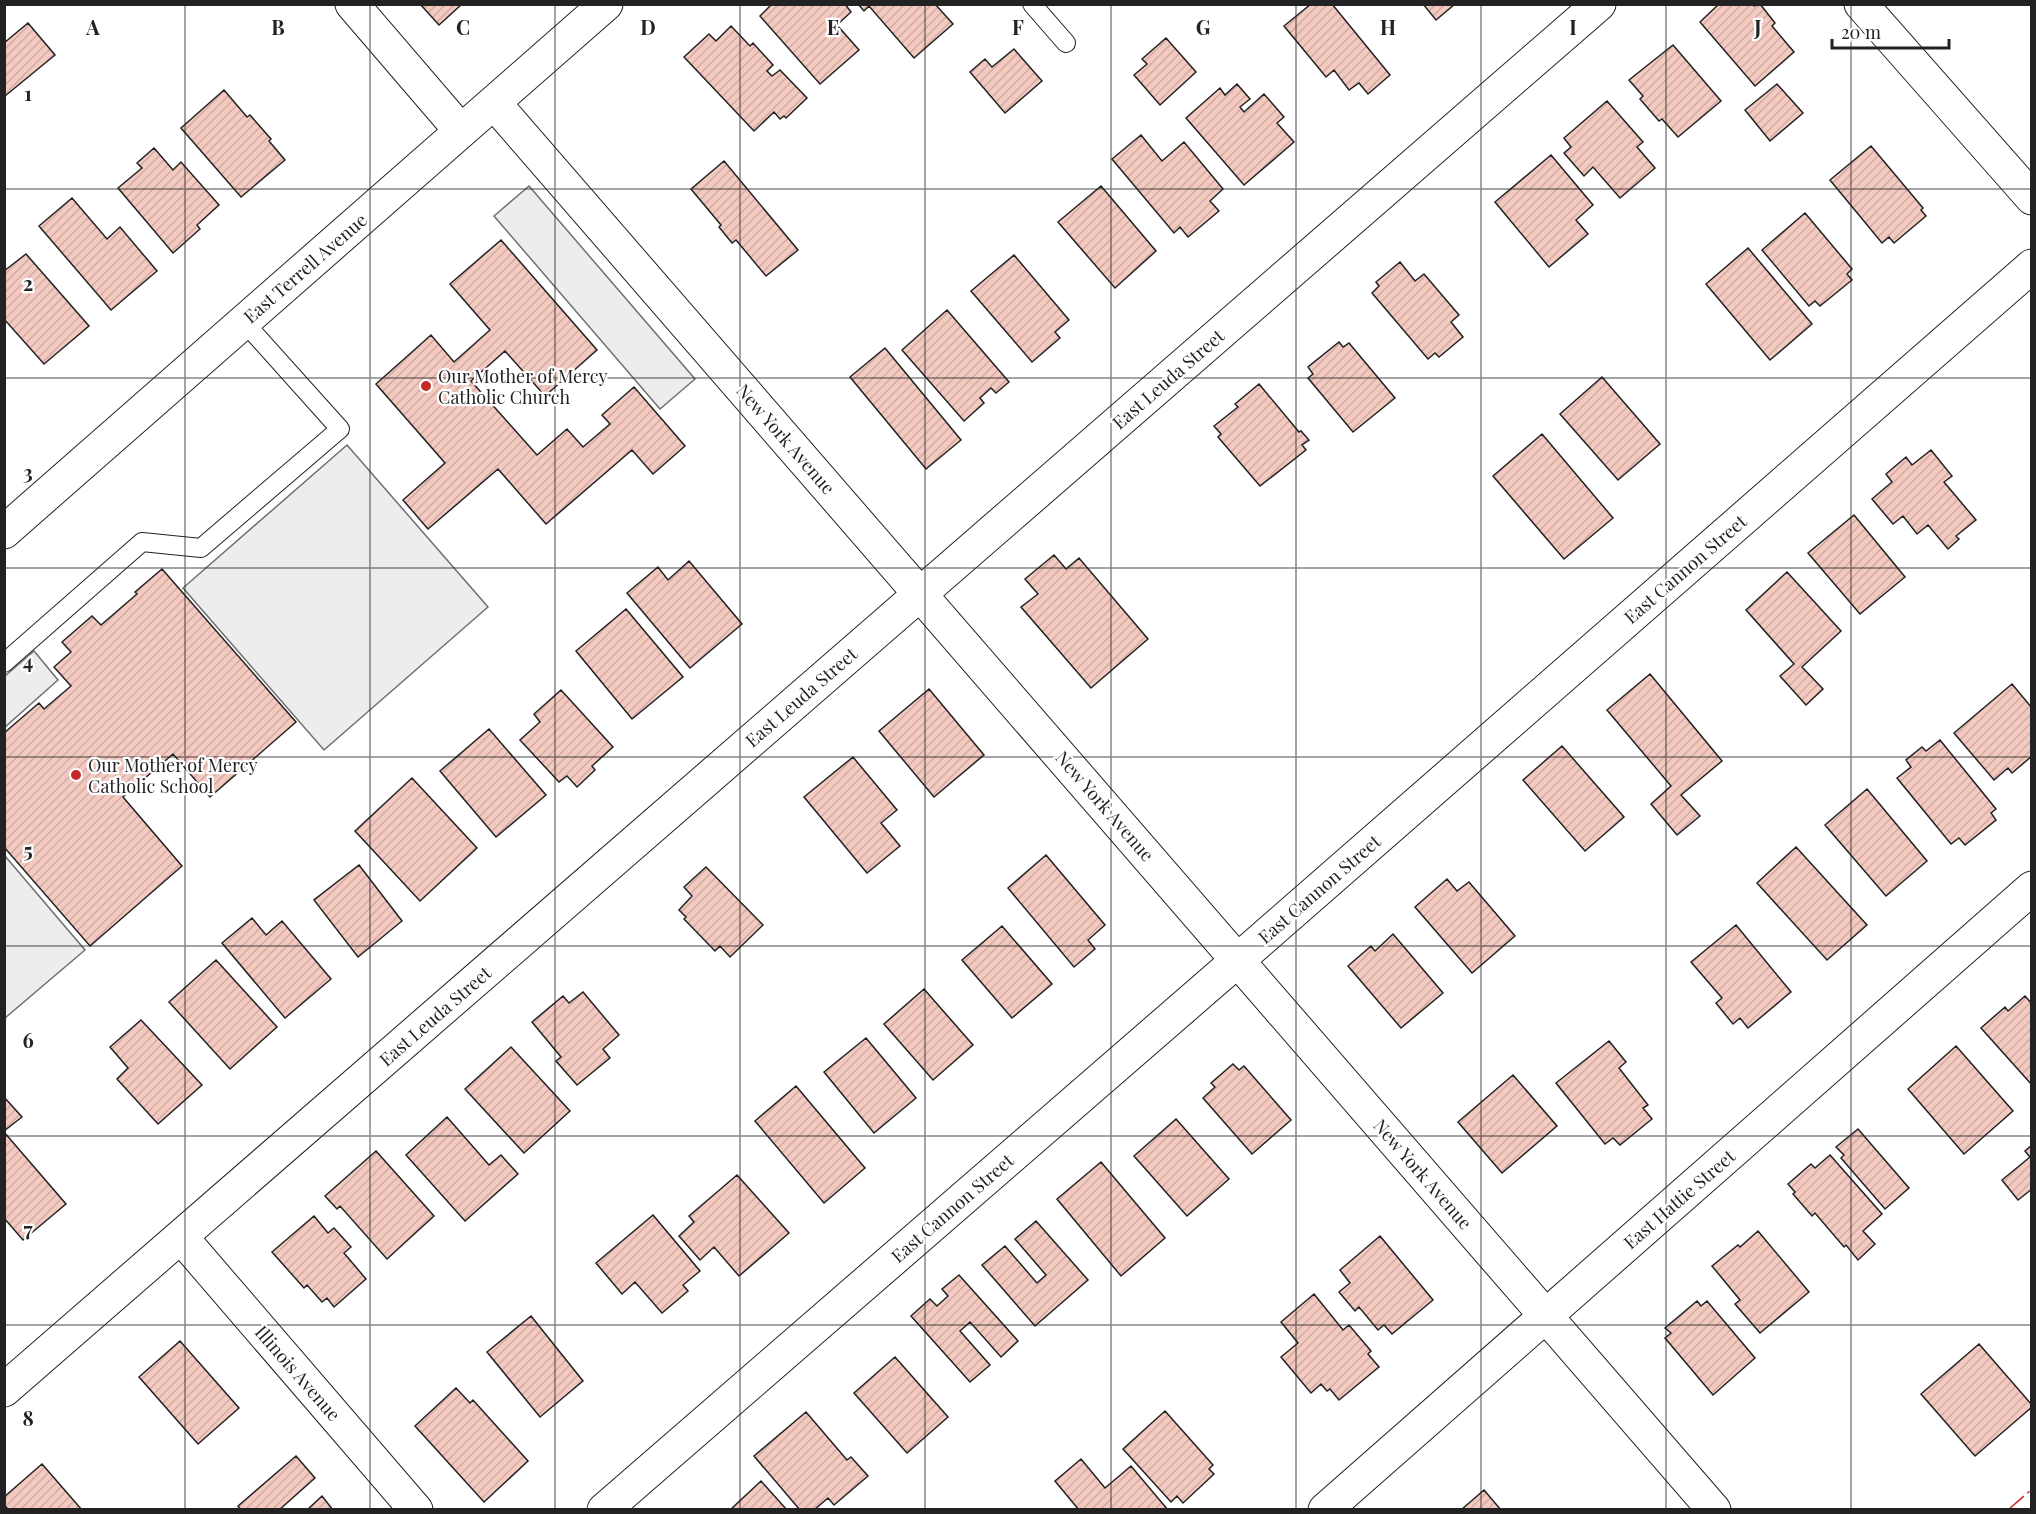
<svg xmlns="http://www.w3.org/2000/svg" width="2036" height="1514" viewBox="0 0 2036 1514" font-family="'Playfair Display',serif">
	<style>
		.parking { fill: #ededed; stroke: #6f6f6f; stroke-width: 1.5 }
		.building { fill: url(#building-hatch); stroke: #222; stroke-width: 1.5 }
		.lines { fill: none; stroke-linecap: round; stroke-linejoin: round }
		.lane-casing { stroke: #222; stroke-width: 20 }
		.street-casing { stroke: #222; stroke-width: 35 }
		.secondary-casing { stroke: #222; stroke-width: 35 }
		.lane { stroke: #fff; stroke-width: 18 }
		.street { stroke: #fff; stroke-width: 33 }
		.secondary { stroke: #fff; stroke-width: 33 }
		.power { stroke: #c62828; stroke-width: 1.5; stroke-dasharray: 21 4.5 3 4.5; stroke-linecap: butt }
		.grid { fill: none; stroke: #222; stroke-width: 1.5; stroke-opacity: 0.55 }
		.poi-dot { fill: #c62828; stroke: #fff; stroke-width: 2 }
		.labels { text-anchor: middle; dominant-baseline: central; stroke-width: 4.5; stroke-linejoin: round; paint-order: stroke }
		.street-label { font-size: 18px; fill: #222; stroke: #fff }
		.poi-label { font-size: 18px; fill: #222; stroke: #fff; text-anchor: start }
		.grid-label { font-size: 20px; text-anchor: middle; font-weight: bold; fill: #222; stroke: #fff; stroke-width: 4.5; stroke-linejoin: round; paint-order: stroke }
	</style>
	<defs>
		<pattern id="building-hatch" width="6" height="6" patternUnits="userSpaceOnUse" patternTransform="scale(1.5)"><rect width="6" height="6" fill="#f3c9c0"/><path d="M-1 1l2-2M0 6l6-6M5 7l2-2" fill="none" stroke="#d0aca5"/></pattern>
	</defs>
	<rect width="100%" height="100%" fill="#fff"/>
	<!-- parking -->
	<path class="parking" d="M529,186l166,193 -35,30 -166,-193z
		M347,445l141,162 -164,143 -141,-162z
		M34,651l24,29 -53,47v-51z
		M5,856l80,94 -80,68h-1z"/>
	<!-- building -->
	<path class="building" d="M420,4h42l-23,21z
		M772,4h73l6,8 -14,13 22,25 -39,34 -60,-68z
		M858,4h77l18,20 -39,34 -45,-52 -5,5z
		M1311,4h21l58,71 -22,19 -9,-11 -10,7 -15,-20 -8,7 -42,-51z
		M1423,4h32l-19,16z
		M1719,4h33l2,2 6,-2 15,19 -3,3 22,26 -39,34 -55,-64z
		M28,23l27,32 -50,41 -1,-53z
		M731,26l19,20 3,-3 20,22 -6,6 5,5 8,-6 27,28 -21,20 -2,-2 -4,3 -6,-7 -20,19 -70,-74 25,-23 7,7z
		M1166,38l30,34 -36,33 -26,-30 13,-11 -5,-5z
		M1673,45l48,56 -43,36 -16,-18 -3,2 -19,-22 3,-3 -14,-16z
		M1014,49l28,32 -37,32 -35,-41 15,-13 7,8z
		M1237,84l13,15 -10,8 4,5 20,-18 20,23 -7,6 17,19 -50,43 -58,-67 34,-30 5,7z
		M1777,84l26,29 -33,28 -25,-31z
		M224,90l23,27 3,-2 21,24 -2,2 16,19 -44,37 -60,-69z
		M1607,101l36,41 -6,5 18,21 -35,30 -27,-31 -9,9 -20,-23 7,-6 -7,-9z
		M1141,135l21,26 22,-19 39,47 -13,12 9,10 -31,26 -8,-10 -6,6 -62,-74z
		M1871,146l52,62 -2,2 5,6 -32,27 -5,-6 -7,6 -52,-63z
		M154,148l19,22 8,-8 38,43 -22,20 3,4 -27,24 -55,-65 24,-20 -5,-5z
		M1551,155l42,50 -17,15 12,14 -39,33 -54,-65z
		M724,161l74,89 -32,26 -30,-36 -4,3 -13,-16 2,-2 -30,-36z
		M1101,186l55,65 -41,37 -57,-66z
		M72,198l35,41 13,-12 37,44 -46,39 -72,-84z
		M1805,213l47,56 -5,5 5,6 -32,26 -5,-5 -6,5 -47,-56z
		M501,240l96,110 -52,46 -40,-45 -34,30 66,74 30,-26 16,18 27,-23 -8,-9 32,-28 51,59 -32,28 -21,-24 -86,74 -48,-55 -70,60 -25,-29 42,-37 -69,-79 55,-49 23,27 36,-32 -40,-46z
		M1748,248l64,76 -42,36 -64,-76z
		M26,254l63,72 -45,38 -40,-45v-48z
		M1014,255l55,65 -14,12 5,6 -28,24 -61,-71z
		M1400,262l15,19 9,-7 35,41 -8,7 12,15 -24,20 -4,-4 -7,6 -56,-66 7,-7 -3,-4z
		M947,310l62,72 -13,11 -5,-5 -11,10 4,5 -20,18 -62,-71z
		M1339,342l4,5 6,-4 46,55 -42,34 -45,-54 5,-4 -5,-7z
		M885,348l76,92 -35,29 -76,-92z
		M1602,377l58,67 -42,36 -58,-66z
		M1259,384l40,48 2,-1 8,9 -7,5 4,5 -46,36 -42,-49 3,-3 -7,-8 24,-19 -3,-3z
		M1542,434l71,84 -49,41 -71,-83z
		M1931,450l21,26 -8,6 32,38 -20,16 3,3 -11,10 -20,-24 -11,9 -14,-18 -10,8 -21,-25 20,-17 -6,-8 20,-17 6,8z
		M1854,515l51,62 -45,37 -52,-61z
		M1054,555l12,14 13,-11 69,81 -57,49 -70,-81 17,-13 -13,-15z
		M689,561l53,63 -52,44 -63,-75 31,-26 10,13z
		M162,569l134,153 -86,75 -37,-43 -50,43 59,69 -92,80 -86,-99v-114l35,-30 5,6 27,-23 -17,-19 17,-15 -9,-10 30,-26 9,9 36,-31 -2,-2z
		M1787,572l54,59 -39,36 21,22 -17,16 -26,-29 14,-12 -48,-54z
		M626,609l57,68 -51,42 -56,-68z
		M1650,674l72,87 -41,34 19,21 -23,19 -26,-31 20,-18 -64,-76z
		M2012,684l20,24v48l-20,17 -4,-5 -14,12 -40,-47z
		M929,689l55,66 -50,42 -55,-66z
		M561,690l52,57 -21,19 3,4 -18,17 -10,-11 -8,6 -39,-42 20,-18 -6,-8z
		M489,729l57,66 -50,42 -56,-66z
		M1940,740l56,69 -5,4 5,7 -31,25 -6,-7 -8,6 -54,-66 14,-11 -5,-7 16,-13 4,4z
		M1562,746l62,71 -39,34 -62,-71z
		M853,757l44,53 -16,13 19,23 -33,27 -63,-76z
		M412,778l65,70 -57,53 -65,-70z
		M1867,789l60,72 -41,35 -61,-71z
		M1796,847l71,78 -40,35 -70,-77z
		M1046,855l59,70 -17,15 7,9 -21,18 -66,-79z
		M359,865l43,56 -44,36 -44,-57z
		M706,867l57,58 -33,32 -10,-11 -5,5 -31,-32 2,-2 -7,-7 13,-14 -8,-9z
		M1447,879l10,12 12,-9 46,54 -43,37 -57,-66z
		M252,918l14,17 16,-14 49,58 -46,39 -63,-75z
		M1736,925l55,67 -43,36 -8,-10 -7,6 -17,-21 6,-5 -31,-36z
		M1002,926l50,58 -40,34 -50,-58z
		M1393,934l50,59 -42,35 -53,-62 23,-20 4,5z
		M216,960l61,67 -47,42 -61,-67z
		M924,989l49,56 -40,35 -49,-56z
		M583,992l36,43 -16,14 7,9 -33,27 -21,-24 5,-4 -29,-35 31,-26 6,7z
		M2025,996l7,8v81l-51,-57 24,-21 3,4z
		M141,1020l61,65 -44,39 -41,-45 11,-11 -18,-21z
		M866,1038l50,60 -42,35 -50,-61z
		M1609,1041l17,21 -7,6 29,37 -5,3 9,11 -32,26 -7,-7 -8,6 -49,-61z
		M1956,1046l57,65 -49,43 -56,-65z
		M511,1047l59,64 -46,42 -59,-64z
		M1233,1064l6,6 5,-4 47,54 -39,34 -49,-56 12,-11 -4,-4z
		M1513,1075l44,51 -55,47 -44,-51z
		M796,1086l69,82 -41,35 -69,-82z
		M4,1097l18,20 -18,14z
		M447,1117l42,48 12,-10 17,19 -53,47 -59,-66z
		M1176,1119l53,60 -42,37 -53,-60z
		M1858,1129l51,59 -24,21 -44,-51 3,-3 -8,-8z
		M4,1132l62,72 -43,36 -19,-22z
		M2032,1145v44l-14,11 -16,-20 28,-23 -5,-6z
		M376,1151l58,65 -47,43 -47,-53 -3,3 -12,-13z
		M1830,1155l52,59 -19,17 12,13 -17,16 -12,-15 -2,2 -29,-34 -3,3 -19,-22 2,-2 -7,-8 23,-20 4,4z
		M1101,1162l64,76 -44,38 -64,-77z
		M737,1175l52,58 -50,43 -25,-29 -14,13 -21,-24 15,-14 -5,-6z
		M653,1215l47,56 -17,14 5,6 -26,22 -27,-31 -13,12 -26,-31z
		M314,1216l14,17 6,-5 17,19 -7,6 22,26 -32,28 -7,-9 -5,4 -15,-17 -3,3 -32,-36z
		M1036,1221l52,59 -53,46 -53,-61 23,-19 32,37 9,-8 -31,-36z
		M1758,1231l51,61 -49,41 -25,-29 5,-4 -28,-34 26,-21 2,2z
		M1380,1236l53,64 -41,34 -8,-9 -6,5 -19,-23 -4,4 -16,-19 11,-9 -10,-13z
		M959,1275l59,66 -17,16 -31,-35 -10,9 30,34 -20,17 -59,-66 19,-17 7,7 11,-10 -6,-7z
		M1314,1294l29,36 6,-5 22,26 -3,3 11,13 -40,33 -9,-11 -3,2 -6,-7 -10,9 -30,-36 17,-14 -17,-21z
		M1697,1301l4,5 6,-5 48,57 -42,37 -48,-57 6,-5 -6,-5z
		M531,1316l52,65 -43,36 -53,-65z
		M180,1341l59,67 -41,36 -59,-67z
		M1979,1344l53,61v2l-57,49 -54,-62z
		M895,1357l53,60 -41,36 -53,-60z
		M456,1388l14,15 3,-3 55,61 -44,41 -69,-76z
		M1165,1411l48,54 -4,4 5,5 -31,29 -6,-7 -6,6 -48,-53z
		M806,1412l41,48 4,-3 17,19 -34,29 -6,-7 -14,12h-14l-46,-54z
		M296,1456l19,22 -36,32h-38l-3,-4z
		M1081,1459l24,29 26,-22 37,44h-89l-24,-29z
		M42,1464l40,46h-73l-5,-5v-8z
		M761,1481l26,29h-57z
		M1484,1490l17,20h-40z
		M322,1496l11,14h-26z"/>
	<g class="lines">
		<!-- lane casing -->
		<g class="lane-casing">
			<path id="lane" d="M1032,4l34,39
				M4,663l138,-121 59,6 139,-119 -96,-107"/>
		</g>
		<!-- street casing -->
		<g class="street-casing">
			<path id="street" d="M352,4l109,127
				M1861,4l171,194
				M495,104l1219,1406
				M4,532l602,-528
				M181,1237l235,273
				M4,1390l1595,-1386
				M604,1510l634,-550 794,-694"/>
		</g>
		<!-- secondary casing -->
		<g class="secondary-casing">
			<path id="secondary" d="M1325,1510l707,-622"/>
		</g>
		<!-- lane -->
		<use href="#lane" class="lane"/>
		<!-- street -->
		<use href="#street" class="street"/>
		<!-- secondary -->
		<use href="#secondary" class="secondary"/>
		<!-- power -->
		<path class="power" d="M2008,1510l24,-21"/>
	</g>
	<!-- grid -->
	<path class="grid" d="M185,4v1506M370,4v1506M555,4v1506M740,4v1506M925,4v1506M1111,4v1506M1296,4v1506M1481,4v1506M1666,4v1506M1851,4v1506M4,189h2028M4,378h2028M4,568h2028M4,757h2028M4,946h2028M4,1136h2028M4,1325h2028"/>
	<!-- markers -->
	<g class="poi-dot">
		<circle cx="426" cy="386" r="6"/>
		<circle cx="76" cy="775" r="6"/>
	</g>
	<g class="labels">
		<!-- street labels -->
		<g class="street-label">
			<text transform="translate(305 268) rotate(-41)">East Terrell Avenue</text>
			<text transform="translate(1168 379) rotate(-41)">East Leuda Street</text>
			<text transform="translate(786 439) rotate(49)">New York Avenue</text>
			<text transform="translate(1685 569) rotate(-41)">East Cannon Street</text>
			<text transform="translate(801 697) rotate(-41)">East Leuda Street</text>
			<text transform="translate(1105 806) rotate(49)">New York Avenue</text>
			<text transform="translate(1319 889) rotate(-41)">East Cannon Street</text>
			<text transform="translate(435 1016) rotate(-41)">East Leuda Street</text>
			<text transform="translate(1423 1174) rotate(49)">New York Avenue</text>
			<text transform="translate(1679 1199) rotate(-41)">East Hattie Street</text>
			<text transform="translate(952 1208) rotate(-41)">East Cannon Street</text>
			<text transform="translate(298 1373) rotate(49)">Illinois Avenue</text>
		</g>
		<!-- poi labels -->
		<g class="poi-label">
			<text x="438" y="376">Our Mother of Mercy<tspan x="438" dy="21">Catholic Church</tspan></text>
			<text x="88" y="765">Our Mother of Mercy<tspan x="88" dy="21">Catholic School</tspan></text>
		</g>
	</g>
	<g class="grid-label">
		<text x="93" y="35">A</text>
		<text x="278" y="35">B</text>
		<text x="463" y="35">C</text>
		<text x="648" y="35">D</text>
		<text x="833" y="35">E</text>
		<text x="1018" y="35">F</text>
		<text x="1203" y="35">G</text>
		<text x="1388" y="35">H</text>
		<text x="1573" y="35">I</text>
		<text x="1758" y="35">J</text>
		<text x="28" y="101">1</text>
		<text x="28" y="291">2</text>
		<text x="28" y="480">3</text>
		<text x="28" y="669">4</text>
		<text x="28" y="858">5</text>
		<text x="28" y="1048">6</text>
		<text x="28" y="1237">7</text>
		<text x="28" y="1426">8</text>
	</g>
	<!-- border -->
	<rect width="2036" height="1514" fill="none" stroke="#222222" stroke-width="12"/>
	<!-- scale -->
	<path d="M1832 39v9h117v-9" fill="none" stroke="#222222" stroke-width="3"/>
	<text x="1841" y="39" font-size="18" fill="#222222" stroke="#ffffff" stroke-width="4.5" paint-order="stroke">20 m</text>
</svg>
